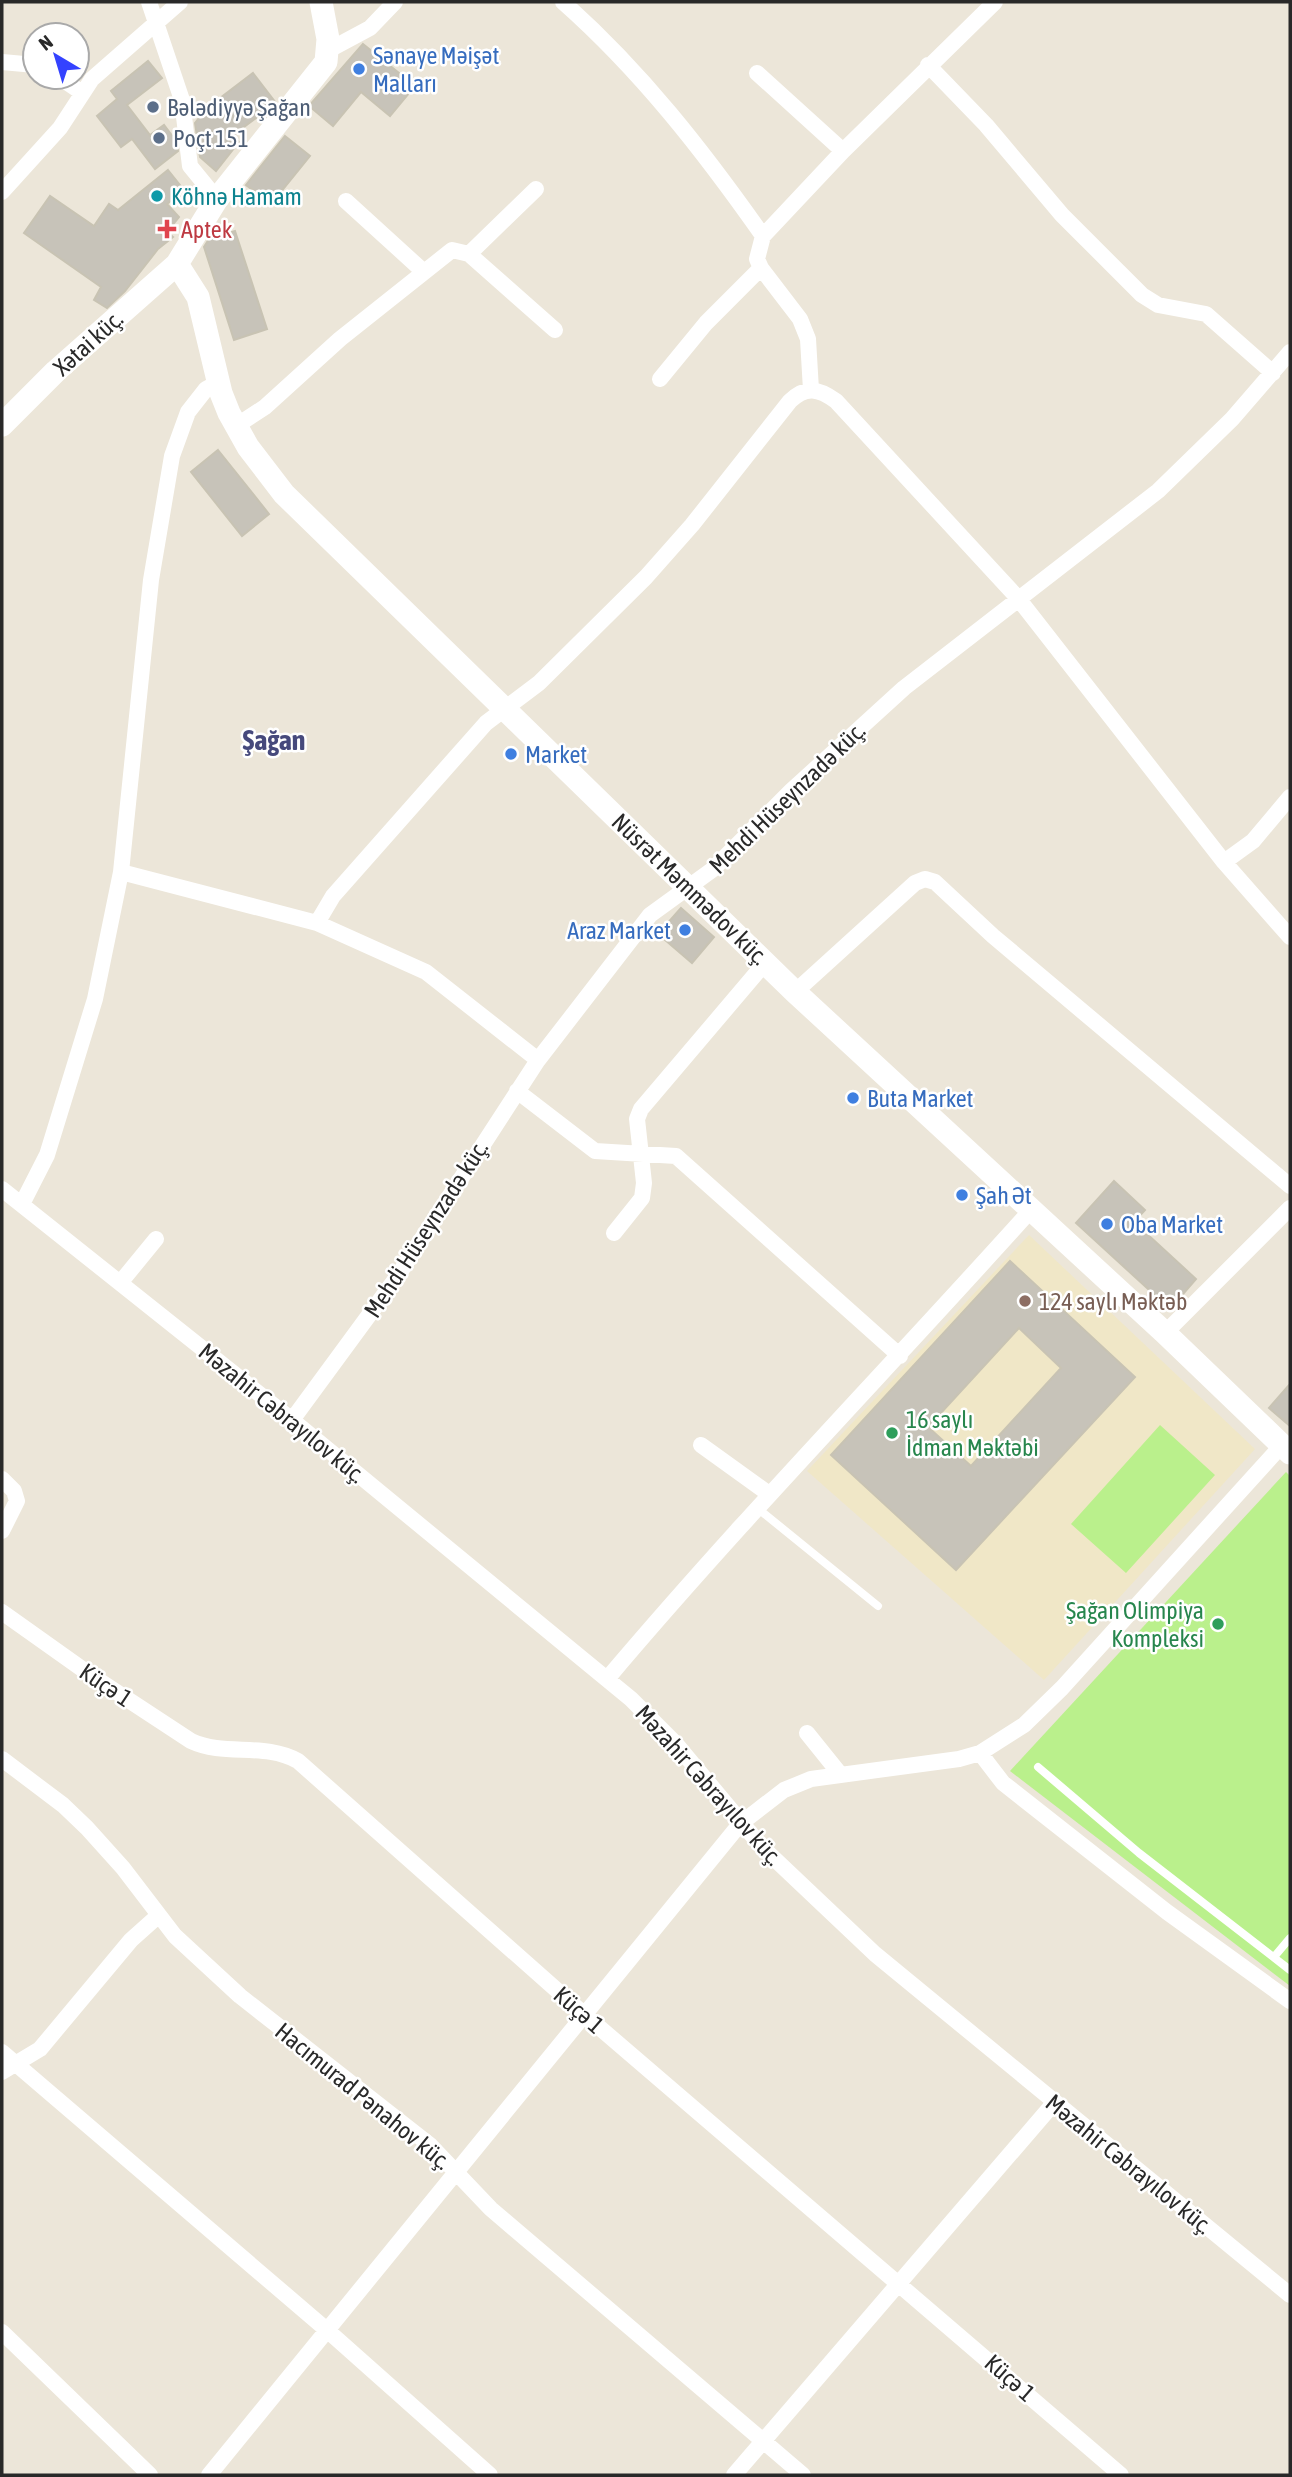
<svg xmlns="http://www.w3.org/2000/svg" width="1292" height="2477" viewBox="0 0 1292 2477" font-family="'Asap Condensed',sans-serif">
	<style>
		.education { fill: #f0e7c7 }
		.pitch { fill: #baf08c }
		.building { fill: #c7c3b9; stroke: #c8c3b3; stroke-width: 2; fill-rule: evenodd }
		.lines { fill: none; stroke-linecap: round; stroke-linejoin: round }
		.lane { stroke: #fff; stroke-width: 8 }
		.street { stroke: #fff; stroke-width: 16 }
		.secondary { stroke: #fff; stroke-width: 23 }
		.shop-dot { fill: #3f7fe0; stroke: #fff; stroke-width: 2.5 }
		.service-dot { fill: #5c6f8a; stroke: #fff; stroke-width: 2.5 }
		.culture-dot { fill: #0f9aa8; stroke: #fff; stroke-width: 2.5 }
		.health-dot { fill: #e0444e; stroke: #fff; stroke-width: 2.5 }
		.education-dot { fill: #8d6e63; stroke: #fff; stroke-width: 2.5 }
		.leisure-dot { fill: #2e9e5b; stroke: #fff; stroke-width: 2.5 }
		.labels { text-anchor: middle; dominant-baseline: central; stroke-width: 5; stroke-linejoin: round; paint-order: stroke }
		.shop-label { font-size: 24px; fill: #366cbe; stroke: #fff; text-anchor: start }
		.service-label { font-size: 24px; fill: #4e5e75; stroke: #fff; text-anchor: start }
		.culture-label { font-size: 24px; fill: #0d838f; stroke: #fff; text-anchor: start }
		.health-label { font-size: 24px; fill: #be3a42; stroke: #fff; text-anchor: start }
		.street-label { font-size: 24px; fill: #292929; stroke: #fff }
		.education-label { font-size: 24px; fill: #785e54; stroke: #fff; text-anchor: start }
		.leisure-label { font-size: 24px; fill: #27864d; stroke: #fff; text-anchor: start }
		.quarter-label { font-size: 28px; font-weight: bold; fill: #46497c; stroke: #fff }
	</style>
	<rect width="100%" height="100%" fill="#ece6d9"/>
	<!-- education -->
	<path class="education" d="M1029,1235l226,214 -211,231 -237,-209z"/>
	<!-- pitch -->
	<path class="pitch" d="M1160,1425l55,50 -89,98 -55,-49z
		M1286,1472l4,4v510l-280,-215z"/>
	<!-- building -->
	<path class="building" d="M363,44l52,42 -25,30 -29,-24 -28,34 -24,-20z
		M148,61l14,17 -35,27 23,30 14,-10 12,16 2,10 -23,18 -23,-30 -11,8 -24,-31 20,-17 -6,-8z
		M253,73l23,30 -44,33 7,6 -23,29 -16,-14 -5,-34 12,-15z
		M285,136l25,20 -39,48 -25,-19z
		M168,170l16,20 -17,14 12,13 -12,15 6,5 -15,12 -33,42 -18,17 -13,-8 7,-13 -77,-54 26,-37 44,30 15,-22 9,6z
		M235,231l32,98 -33,11 -30,-93 5,-8z
		M218,450l51,64 -27,22 -51,-64z
		M681,908l33,29 -22,26 -34,-29z
		M1114,1181l31,29 -11,12 62,57 -26,30 -94,-86z
		M1010,1261l125,116 -179,193 -125,-115zM1019,1328l42,40 -90,98 -43,-39z
		M1290,1384v42l-21,-18z"/>
	<g class="lines">
		<!-- lane -->
		<path class="lane" d="M756,1507l122,99
			M1038,1767l101,86 151,117
			M1274,1957l16,-19"/>
		<!-- street -->
		<path class="street" d="M149,2l33,98 8,66 27,33
			M563,2c78,69 141,150 200,234
			M329,50l41,-22 25,-26
			M2,62l33,3
			M928,65l58,60 76,90 80,80 16,10 48,9 67,59
			M757,73l86,78
			M59,77l22,15
			M2,192l58,-64 32,-49 88,-77
			M346,201l78,71
			M469,254l67,-65
			M660,379l46,-56 55,-55
			M811,390l-3,-51 -8,-20 -39,-51 -4,-9 6,-23 80,-85 152,-149
			M236,426l29,-19 75,-68 112,-89 17,4 86,76
			M1224,862l29,-21 37,-44
			M121,872l196,51 109,49 112,88
			M317,923l16,-27 153,-173 53,-40 107,-106 46,-52 98,-124c16,-15 28,-13 46,0l181,196 207,265 66,75
			M795,992l120,-109 10,-4 10,3 58,54 297,250
			M517,1091l78,60 81,5 224,200
			M2,1189l290,231 339,279 45,45 86,103 113,107 415,341
			M22,1204l25,-49 48,-156 26,-127 30,-292 21,-124 16,-44 18,-23 13,-7
			M614,1233l28,-35 2,-15 -7,-64 4,-10 124,-146
			M120,1283l36,-44
			M1165,1333l125,-125
			M292,1420l105,-143 141,-217 112,-145 62,-45 79,-79 113,-103 254,-197 74,-72 58,-67
			M701,1445l68,49
			M2,1479l12,12 3,10 -15,30
			M2,1612l90,64 99,65c34,16 73,1 107,20l288,255 535,459
			M607,1679c136,-161 283,-312 424,-469
			M807,1733l33,41
			M980,1753l23,30 164,129 123,89
			M2,1759l61,46 24,23 36,40 52,68 65,60 190,149 61,64 312,266
			M2,2052l326,279 162,144
			M2,2072l38,-23 91,-109 28,-25
			M2,2332l148,143
			M209,2475l531,-651 44,-34 27,-11 148,-20 21,-6 44,-28 38,-37 220,-243
			M734,2475l320,-372"/>
		<!-- secondary -->
		<path class="secondary" d="M177,264l21,33 23,96 8,20 19,34 36,47 511,498 370,341 125,120
			M2,425l54,-54 121,-107 40,-65 109,-137 2,-23 -7,-37"/>
	</g>
	<!-- markers -->
	<g class="shop-dot">
		<circle cx="359" cy="69" r="7"/>
		<circle cx="511" cy="754" r="7"/>
		<circle cx="685" cy="930" r="7"/>
		<circle cx="853" cy="1098" r="7"/>
		<circle cx="962" cy="1195" r="7"/>
		<circle cx="1107" cy="1224" r="7"/>
	</g>
	<g class="service-dot">
		<circle cx="153" cy="107" r="7"/>
		<circle cx="159" cy="138" r="7"/>
	</g>
	<circle class="culture-dot" cx="157" cy="196" r="7"/>
	<path class="health-dot" d="M163.5 218.5h7v7h7v7h-7v7h-7v-7h-7v-7h7z"/>
	<circle class="education-dot" cx="1025" cy="1301" r="7"/>
	<g class="leisure-dot">
		<circle cx="892" cy="1433" r="7"/>
		<circle cx="1218" cy="1624" r="7"/>
	</g>
	<g class="labels">
		<!-- shop labels -->
		<g class="shop-label">
			<text x="373" y="55">Sənaye Məişət<tspan x="373" dy="28">Malları</tspan></text>
			<text x="525" y="754">Market</text>
			<text x="671" y="930" text-anchor="end">Araz Market</text>
			<text x="867" y="1098">Buta Market</text>
			<text x="976" y="1195">Şah Ət</text>
			<text x="1121" y="1224">Oba Market</text>
		</g>
		<!-- service labels -->
		<g class="service-label">
			<text x="167" y="107">Bələdiyyə Şağan</text>
			<text x="173" y="138">Poçt 151</text>
		</g>
		<!-- culture labels -->
		<g class="culture-label">
			<text x="171" y="196">Köhnə Hamam</text>
		</g>
		<!-- health labels -->
		<g class="health-label">
			<text x="181" y="229">Aptek</text>
		</g>
		<!-- street labels -->
		<g class="street-label">
			<text transform="translate(88 343) rotate(-42)">Xətai küç.</text>
			<text transform="translate(787 798) rotate(-44)">Mehdi Hüseynzadə küç.</text>
			<text transform="translate(690 889) rotate(44)">Nüsrət Məmmədov küç.</text>
			<text transform="translate(426 1229) rotate(-57)">Mehdi Hüseynzadə küç.</text>
			<text transform="translate(282 1413) rotate(39)">Məzahir Cəbrayılov küç.</text>
			<text transform="translate(106 1685) rotate(34)">Küçə 1</text>
			<text transform="translate(709 1785) rotate(48)">Məzahir Cəbrayılov küç.</text>
			<text transform="translate(579 2010) rotate(41)">Küçə 1</text>
			<text transform="translate(363 2096) rotate(39)">Hacımurad Pənahov küç.</text>
			<text transform="translate(1129 2164) rotate(39)">Məzahir Cəbrayılov küç.</text>
			<text transform="translate(1010 2378) rotate(41)">Küçə 1</text>
		</g>
		<!-- education labels -->
		<g class="education-label">
			<text x="1039" y="1301">124 saylı Məktəb</text>
		</g>
		<!-- leisure labels -->
		<g class="leisure-label">
			<text x="906" y="1419">16 saylı<tspan x="906" dy="28">İdman Məktəbi</tspan></text>
			<text x="1204" y="1610" text-anchor="end">Şağan Olimpiya<tspan x="1204" dy="28">Kompleksi</tspan></text>
		</g>
		<!-- quarter labels -->
		<g class="quarter-label">
			<text x="274" y="740">Şağan</text>
		</g>
	</g>
	<!-- border -->
	<rect width="1292" height="2477" fill="none" stroke="#292929" stroke-width="7"/>
	<!-- north arrow -->
	<g transform="translate(56 56) rotate(322)"><circle r="33" fill="#ffffff" stroke="#a9a9a9" stroke-width="2"/>
	<path d="M0-5L12 26L0 18L-12 26Z" fill="#3442ff"/>
	<text y="-10" font-size="19" font-weight="bold" text-anchor="middle" fill="#292929">N</text>
	</g>
</svg>
